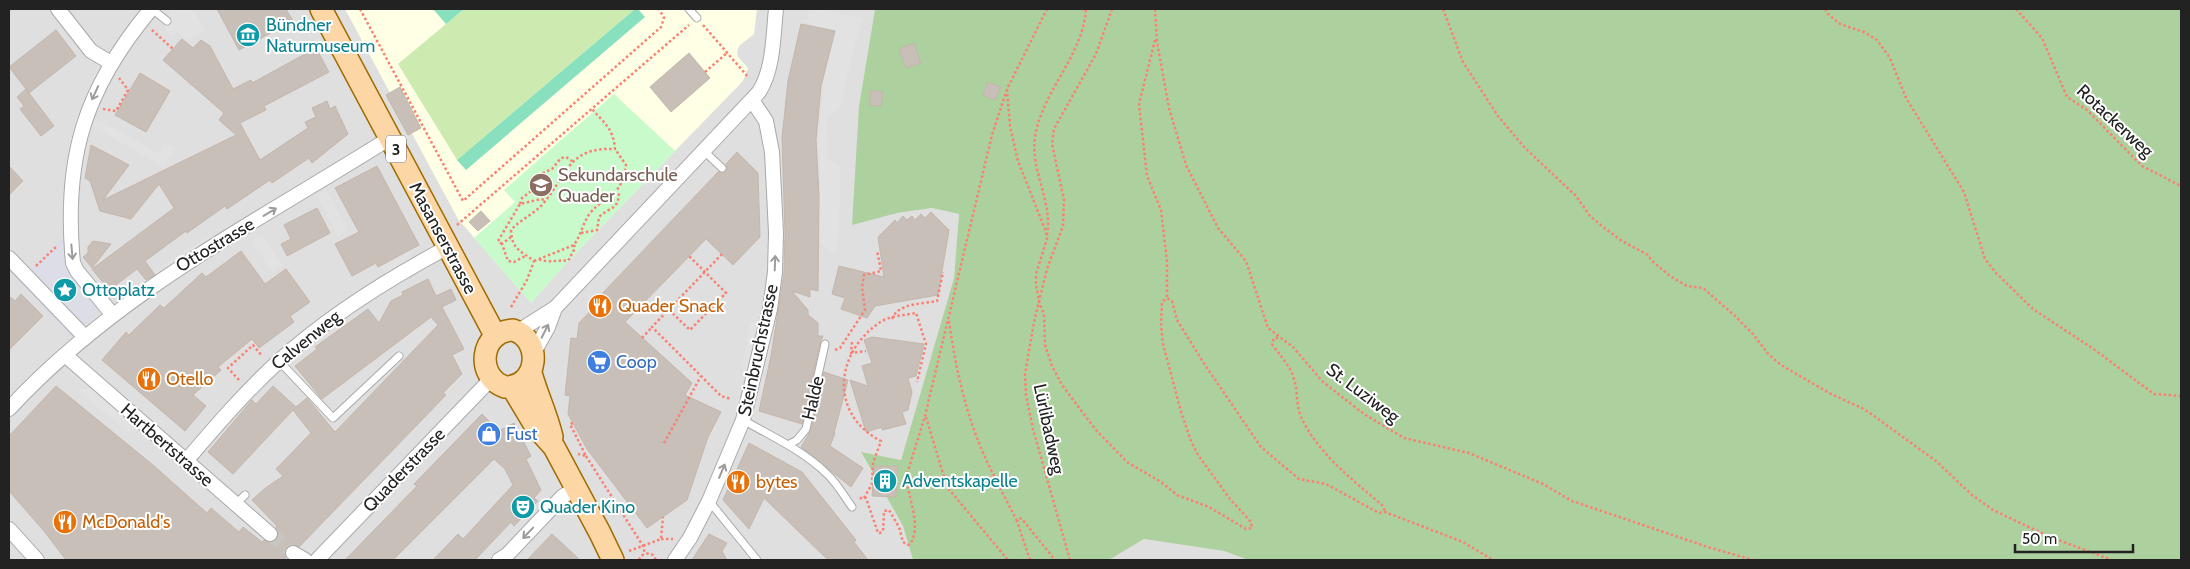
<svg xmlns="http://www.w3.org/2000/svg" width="2190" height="569" viewBox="0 0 2190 569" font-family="Cabin,sans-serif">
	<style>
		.residential { fill: #e0dfdf }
		.education { fill: #ffffe5 }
		.grass { fill: #cdebb0 }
		.forest { fill: #add19e }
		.park { fill: #c8facc }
		.pitch { fill: #88e0be }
		.parking { fill: #e2e2e2 }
		.plaza { fill: #dddde8 }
		.building { fill: #c7bfb8; stroke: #c4b6ab }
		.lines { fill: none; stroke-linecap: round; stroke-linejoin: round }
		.minor-tunnel { stroke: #c8c6c1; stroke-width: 14; stroke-dasharray: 14 7; stroke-linecap: butt }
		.service-casing { stroke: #a9a9a9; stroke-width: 9 }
		.minor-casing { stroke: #a9a9a9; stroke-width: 16 }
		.primary-casing { stroke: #a06b00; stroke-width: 24 }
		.path { stroke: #fa8072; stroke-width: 2.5; stroke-dasharray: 2.5 2.5; stroke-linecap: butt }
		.service { stroke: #fff; stroke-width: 7 }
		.minor { stroke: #fff; stroke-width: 14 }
		.primary { stroke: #fcd6a4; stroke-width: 21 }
		.oneway { stroke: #9c9c9c }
		.labels { text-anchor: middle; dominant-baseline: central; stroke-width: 4; stroke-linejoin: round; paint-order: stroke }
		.shield { fill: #fff; stroke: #646464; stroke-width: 1 }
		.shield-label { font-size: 16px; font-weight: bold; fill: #222 }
		.culture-label { font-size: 18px; fill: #0d838f; stroke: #fff; text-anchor: start }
		.street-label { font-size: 18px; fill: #222; stroke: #fff }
		.education-label { font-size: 18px; fill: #785e54; stroke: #fff; text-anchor: start }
		.food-label { font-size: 18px; fill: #c56008; stroke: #fff; text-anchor: start }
		.shop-label { font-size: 18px; fill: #366cbe; stroke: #fff; text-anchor: start }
	</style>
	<rect width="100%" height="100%" fill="#f2efe9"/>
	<!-- residential -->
	<path class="residential" d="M9,9h866l-16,97 38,107 35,-5 27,6 -5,64 -53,182 -40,-7 42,73 10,34h-904z
		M1144,539l80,12 24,9h-139z"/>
	<!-- education -->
	<path class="education" d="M345,9h412l-3,25 -15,12 -2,6 1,5 10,11 -5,13 -175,180 -37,42 -73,-84z"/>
	<!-- grass -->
	<path class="grass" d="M464,9h171l-178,151 -59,-96z"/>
	<!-- forest -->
	<path class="forest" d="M875,9h1306v551h-933l-24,-9 -80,-12 -35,21h-196l-10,-34 -42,-74 40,8 53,-182 5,-64 -27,-6 -35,5 -45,12 7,-119z"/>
	<!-- park -->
	<path class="park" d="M614,94l61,57 -107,110 -37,42 -57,-65 41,-36 -11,-12z"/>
	<!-- pitch -->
	<path class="pitch" d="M433,9h31l-18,15z
		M635,9h3l7,8 -179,153 -9,-10z"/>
	<!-- parking -->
	<path class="parking" d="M171,9h22l12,22 -18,9 -10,-9 -6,5 -7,-9z
		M810,9h9l43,9 -15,57 -6,33 -14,8 1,43 12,7 -1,67 -3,21 -15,-10 -2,-106 4,-54 13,-53 -30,-8z
		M97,68l5,2 -10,21 -29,165 -1,-54 7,-58 8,-29z
		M95,120l21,9 43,25 7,-12 9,6 -11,19 -72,-41z
		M325,188l21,41 -7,9 -21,-41z
		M213,234l2,4 -77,55 -4,-4 42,-33z
		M262,235l21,31 -10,7 -21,-31z
		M409,252l4,7 -26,14 -7,-5z
		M750,322l6,1 -9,48 -6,-1z
		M92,387l48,41 -13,4 -48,-41z"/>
	<!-- plaza -->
	<path class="plaza" d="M79,238v17l4,9 30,36 -42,37 -54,-57 42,-39z"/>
	<!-- building -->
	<path class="building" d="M217,9h69l7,12 -54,29z
		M801,24l34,7 -14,55 -5,54 3,56 -1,95 -8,-2v8l-18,-6 16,19v5l10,8v13h5l-3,7 -18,81 -43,-13 12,-55 13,-83 1,-40 -3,-95 6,-57z
		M56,30l20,26 -47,37 -20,-26z
		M182,39l11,9 8,-8 9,6 23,43 18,-9 1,3 64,-35 13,24 -65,34 2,4 -26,13 20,37 48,-32 -3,-6 11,-5 -4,-9 15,-7 3,8 5,-3 13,28 -36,29 -3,-5 -37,25 -2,-3 -43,29 -2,-3 -38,27 -1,-2 -41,30 10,14 -9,5 -9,-11 -28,21 -17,-21 82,-61 -15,-24 -28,35 -31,-8 -10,-30 -5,-3 6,-33 38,20 -26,35 133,-65 -17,-15 5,-7 -61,-53z
		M914,43l7,20 -15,5 -7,-19z
		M689,53l21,25 -39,34 -21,-25z
		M140,73l30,18 -24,41 -31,-17z
		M988,82l13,5 -6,13 -12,-5z
		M400,87l21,41 -13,7 -22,-40z
		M26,89l28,37 -13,10 -21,-27 4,-3 -7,-9z
		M871,90l12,2 -2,14 -12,-1z
		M737,152l21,21 2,64 -27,28 -27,-26 -81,83 67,61 -7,12 36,17 -13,25 -21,63 -40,28 -60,-79 -19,-35 2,-18 -5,-1 6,-57 6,1 2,-16 23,-24 -3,-2 119,-125h7l2,-3 -1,-5z
		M9,166l14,15 -14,14z
		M377,166l42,79 -41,22 -2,-4 -24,13 -17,-32 24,-12 -24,-44z
		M317,208l13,25 -43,23 -6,-12 10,-5 -7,-14z
		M481,211l9,10 -12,10 -9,-9z
		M931,212l18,18 -11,65 -63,11 -8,12 -26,-9 4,-11 -13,-4 7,-28 45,11 -6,-40 17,-17 2,3 6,-7 4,4 5,-4 3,4 6,-6 4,4z
		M93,241l18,3 -19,24 -9,-11 5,-4v-6z
		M241,251l24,33 21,-15 24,33 -20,14 4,6 -35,26 -7,-9 -34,28 3,3 -28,25 13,11 -21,25 -83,-71 24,-28 3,3 31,-30 4,3 38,-35 4,4z
		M428,279l8,17 15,-7 5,11 -14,7 22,42 -12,6 10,19 -19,19 3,2 -147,152 -6,-3 -7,4 -1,12h-219l-22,-29 -35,-40v-55l47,-50 97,79 54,48 4,-5 28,24 4,-5 19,15 2,-2 9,2 5,-6 -2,-8 1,-2 -25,-26 12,-11 19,-13 -7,-7 35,-36 -18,-23 -60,64 -25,-22 44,-52 4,4 17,-18 23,21 11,-9 28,34 103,-107 -7,-8 -109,82 -27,-33 22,-17 -2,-2 53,-38 11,14 12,-22 12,-6 -1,-3z
		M21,294l22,22 -34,34v-54l6,5z
		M872,337l52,7 -8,32 -8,2 4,14 -4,18 -6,2 4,12 -24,6v-3l-16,5 -16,-52 18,6 -6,-20 10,-3 -8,-23z
		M824,372l24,8 -14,53h1l-5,13 33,22 -12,19 -50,-40 10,-17z
		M482,414l17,17 15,-8 17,33 -5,3 15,31 -7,8 4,3 -24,25 -3,-4 -36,38h-42l25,-26 5,5 50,-54 -8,-16 -11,-10 -101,101h-48l72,-74 -3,-2z
		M749,443l53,29 54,68 -2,2 14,18h-40l-64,-62 -15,31 -26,-29z
		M874,466h24l-2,31 -24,-1z
		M552,534l28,26h-53z
		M709,534l18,9 -5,8 5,9h-35z"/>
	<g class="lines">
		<!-- minor-tunnel -->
		<path class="minor-tunnel" d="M270,534l23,19"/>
		<!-- service casing -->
		<g class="service-casing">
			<path id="service" d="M152,9l15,12
				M689,9l8,9
				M704,151l18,17
				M279,361l54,57 66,-62
				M743,420c28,16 59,30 83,53 11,10 18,23 26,34
				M788,445l9,-5 9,-11 19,-85
				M709,501l48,59
				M236,504l9,-9"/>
		</g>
		<!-- minor casing -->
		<g class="minor-casing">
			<path id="minor" d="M58,9l33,42 20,12
				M9,258l76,79
				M112,314l-35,-43 -4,-8c-10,-104 11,-174 78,-254
				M517,332l38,-24 204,-216c15,-24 14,-56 17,-83
				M533,354l15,-27 7,-19
				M65,355l205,179
				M9,409c108,-117 248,-187 381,-271
				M186,461c30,-35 59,-69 93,-100 51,-46 109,-82 169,-114
				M9,529l28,31
				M293,553l12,7
				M317,560l174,-181
				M499,560l8,-5 55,-58 14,-9
				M675,560l15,-22 19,-37 34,-81 27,-111 5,-37 1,-39 -4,-81 -6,-31 -14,-21"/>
		</g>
		<!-- primary casing -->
		<g class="primary-casing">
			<path id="primary" d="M321,9l174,326
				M513,330c30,9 26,57 -8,57 -30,-10 -25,-56 8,-57z
				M531,373c6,22 16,42 21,64
				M512,387l24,40 18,20 46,86 13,27"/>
		</g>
		<!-- path -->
		<path class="path" d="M360,9l103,192 198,-174 3,-9 -5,-9
			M1155,9l2,33 12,66 17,57 32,63 28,33 22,67 25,19 30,35 41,32 40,24 65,15 74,31 29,17 136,46 45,13
			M1443,9l20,53 35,54 27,32 51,48 14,20 13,11 19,14 26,14 4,6 18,15 17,10 16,2 31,27 19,19 16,21 12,10 50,29 31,14 12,8 62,45 36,34 21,15 57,27 62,23
			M1825,9l3,5 12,10 24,8 13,8 13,18 16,40 58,94 21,67 11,14 37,36 59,39 62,46 27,2
			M2016,9l26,29 25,59 20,13 55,56 39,20
			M703,25l46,53
			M297,29l11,-5
			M152,30l21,19
			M1155,40l-16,64 8,72 14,34 6,51v37
			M705,72l22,-19
			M1007,89l3,37 8,35 28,71 1,7 -11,35v10l3,18 5,12 1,31 7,21 10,19 33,44 32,33 34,20 16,13 32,12 37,22 6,-1 -1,-6 -21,-23 -32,-44 -7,-14 -9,-26 -19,-71 -2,-19 1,-22 3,-4h4l3,2 5,19 26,42 58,85 38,32 27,5 53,29 6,-1 78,30 30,18
			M103,109l13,2 12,-21 -9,-12
			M520,204l2,-6 8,-6 2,-5 11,-10v-4l9,-4 9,-11 5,-1 6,4
			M457,225l232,-200
			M581,233l16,-3 2,-13c11,-11 20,-6 20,-26
			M1047,235c6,-34 -17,-64 -12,-98 7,-46 48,-81 51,-128
			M511,237l-9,7 6,17 6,1 13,-7
			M502,244l-4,-3 22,-37 21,-5 4,1
			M722,254l-70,73 69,69 10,3
			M539,259c11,5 18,0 29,2l7,-13 -1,-3
			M534,261l40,-16c7,-10 9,-22 16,-32 18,-20 31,-15 36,-48l-11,-16
			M36,266l21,-20
			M511,307l16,-27 7,-19c-14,-11 -22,-11 -23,-31 9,-10 21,-15 30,-24 27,-30 25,-59 74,-57 -2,-21 -10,-25 -23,-40
			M669,310l21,20 36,-37 -37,-37
			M892,319c6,-16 30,-15 45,-18l6,-29
			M949,321c5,34 11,67 22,100 11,35 30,68 46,100
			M642,338l10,-11
			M1278,338h-4l-2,6c8,12 18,21 22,35 4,13 2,26 7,38 18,38 51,62 82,89l2,6
			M852,342l-1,11 15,-2
			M835,350l5,-2 25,-38 -3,-23 2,-12 17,-4 -4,-21
			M239,380l-11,-12 25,-23 9,11
			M926,417l21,70 61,73
			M573,423l-3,1 16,32 -8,-2
			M664,443l37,-67
			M586,456l57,90 2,8
			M864,498l8,-14 1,-21 8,-22c-51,-26 -47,-87 -2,-118 9,-7 26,-8 37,-10l10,31 -9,38
			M860,499l2,-2 4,1 12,35h2l3,-2 1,-20 5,-1 10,17 4,15 5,3 3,-2c11,-21 -5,-47 -4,-69l18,-58 67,-281 15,-46 40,-80
			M661,539h12
			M629,551l32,-12 2,-22
			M639,560c2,-6 8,-8 14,-5l3,5
			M1030,560l-13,-39 2,-3 3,1 33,41
			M1070,560l-37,-131 -7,-34 -1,-21 9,-52 13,-53 16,-43 1,-26 -12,-56 2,-15 42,-75 16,-45"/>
		<!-- service -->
		<use href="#service" class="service"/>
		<!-- minor -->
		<use href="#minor" class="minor"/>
		<!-- primary -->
		<use href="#primary" class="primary"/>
	</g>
	<!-- one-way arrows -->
	<defs><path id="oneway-shaft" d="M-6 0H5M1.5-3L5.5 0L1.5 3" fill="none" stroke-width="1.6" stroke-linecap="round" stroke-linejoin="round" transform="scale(1.25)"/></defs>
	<g class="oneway">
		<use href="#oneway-shaft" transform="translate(95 93) rotate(115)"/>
		<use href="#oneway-shaft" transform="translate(270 212) rotate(-31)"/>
		<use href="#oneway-shaft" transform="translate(72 252) rotate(85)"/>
		<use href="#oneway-shaft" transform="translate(775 263) rotate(-88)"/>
		<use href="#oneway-shaft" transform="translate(545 331) rotate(-63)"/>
		<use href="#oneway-shaft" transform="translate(722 471) rotate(-67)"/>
		<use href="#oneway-shaft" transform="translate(528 533) rotate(134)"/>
	</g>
	<!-- icons -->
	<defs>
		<g id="museum-disc" transform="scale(1.25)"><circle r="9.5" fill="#0f9aa8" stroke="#fff"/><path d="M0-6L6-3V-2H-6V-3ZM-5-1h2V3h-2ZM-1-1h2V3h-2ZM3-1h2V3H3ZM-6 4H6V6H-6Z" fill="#fff"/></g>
		<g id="school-disc" transform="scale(1.25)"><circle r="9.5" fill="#8d6e63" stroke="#fff"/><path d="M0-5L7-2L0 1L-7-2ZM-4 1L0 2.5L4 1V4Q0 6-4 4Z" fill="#fff"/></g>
		<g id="sight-disc" transform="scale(1.25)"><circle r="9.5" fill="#0f9aa8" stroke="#fff"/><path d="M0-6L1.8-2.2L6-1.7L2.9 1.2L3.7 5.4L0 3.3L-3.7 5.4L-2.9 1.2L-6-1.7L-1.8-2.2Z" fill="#fff"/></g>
		<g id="restaurant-disc" transform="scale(1.25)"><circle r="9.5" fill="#e8710a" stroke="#fff"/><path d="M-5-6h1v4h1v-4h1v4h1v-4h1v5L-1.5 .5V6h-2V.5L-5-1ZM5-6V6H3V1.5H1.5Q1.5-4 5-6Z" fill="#fff"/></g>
		<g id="supermarket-disc" transform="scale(1.25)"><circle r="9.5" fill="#3f7fe0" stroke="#fff"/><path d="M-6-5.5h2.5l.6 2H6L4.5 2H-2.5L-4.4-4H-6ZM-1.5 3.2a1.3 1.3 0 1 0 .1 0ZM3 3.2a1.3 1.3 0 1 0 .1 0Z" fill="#fff"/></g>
		<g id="shop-disc" transform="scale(1.25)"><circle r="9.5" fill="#3f7fe0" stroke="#fff"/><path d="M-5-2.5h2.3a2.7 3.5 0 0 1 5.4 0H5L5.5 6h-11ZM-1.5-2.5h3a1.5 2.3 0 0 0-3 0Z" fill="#fff"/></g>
		<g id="building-disc" transform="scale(1.25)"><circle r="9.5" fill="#0f9aa8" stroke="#fff"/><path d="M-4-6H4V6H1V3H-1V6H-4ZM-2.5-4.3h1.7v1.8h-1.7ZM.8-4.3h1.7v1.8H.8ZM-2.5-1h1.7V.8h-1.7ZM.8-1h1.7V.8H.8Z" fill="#fff"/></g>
		<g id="theatre-disc" transform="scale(1.25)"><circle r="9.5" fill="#0f9aa8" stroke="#fff"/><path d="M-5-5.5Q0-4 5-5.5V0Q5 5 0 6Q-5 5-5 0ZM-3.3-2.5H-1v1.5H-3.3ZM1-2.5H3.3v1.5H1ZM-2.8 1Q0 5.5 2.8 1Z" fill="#fff"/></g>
	</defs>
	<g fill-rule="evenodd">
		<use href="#museum-disc" x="248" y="35"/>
		<use href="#school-disc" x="541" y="185"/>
		<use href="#sight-disc" x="65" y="290"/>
		<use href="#restaurant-disc" x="600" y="306"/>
		<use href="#supermarket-disc" x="599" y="362"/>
		<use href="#restaurant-disc" x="149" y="379"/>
		<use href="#shop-disc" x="489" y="434"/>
		<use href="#building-disc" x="885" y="481"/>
		<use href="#restaurant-disc" x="738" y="482"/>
		<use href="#theatre-disc" x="523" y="507"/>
		<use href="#restaurant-disc" x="65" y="522"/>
	</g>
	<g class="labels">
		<!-- shield labels -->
		<rect class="shield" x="386" y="135.5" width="20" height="27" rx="4"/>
		<g class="shield-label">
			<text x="396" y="149">3</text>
		</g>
		<!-- culture labels -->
		<g class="culture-label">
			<text x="266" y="25">Bündner<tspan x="266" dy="21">Naturmuseum</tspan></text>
			<text x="82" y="290">Ottoplatz</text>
			<text x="902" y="481">Adventskapelle</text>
			<text x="540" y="507">Quader Kino</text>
		</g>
		<!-- street labels -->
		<g class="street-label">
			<text transform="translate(2115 121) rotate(43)">Rotackerweg</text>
			<text transform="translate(443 238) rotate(62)">Masanserstrasse</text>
			<text transform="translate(215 245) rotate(-31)">Ottostrasse</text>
			<text transform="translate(306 340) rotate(-39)">Calvenweg</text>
			<text transform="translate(758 350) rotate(-78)">Steinbruchstrasse</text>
			<text transform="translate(1363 393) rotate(37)">St. Luziweg</text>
			<text transform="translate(813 398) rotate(-77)">Halde</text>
			<text transform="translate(1049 429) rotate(78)">Lürlibadweg</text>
			<text transform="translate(167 445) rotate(41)">Hartbertstrasse</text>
			<text transform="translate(404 470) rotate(-46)">Quaderstrasse</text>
		</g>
		<!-- education labels -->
		<g class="education-label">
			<text x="558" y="175">Sekundarschule<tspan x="558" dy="21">Quader</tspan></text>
		</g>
		<!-- food labels -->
		<g class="food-label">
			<text x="618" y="306">Quader Snack</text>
			<text x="166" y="379">Otello</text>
			<text x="756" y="482">bytes</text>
			<text x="82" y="522">McDonald's</text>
		</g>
		<!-- shop labels -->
		<g class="shop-label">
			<text x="616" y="362">Coop</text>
			<text x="506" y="434">Fust</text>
		</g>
	</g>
	<!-- border -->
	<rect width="2190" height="569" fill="none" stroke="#222222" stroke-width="20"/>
	<!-- scale -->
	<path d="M2015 544v8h118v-8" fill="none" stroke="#222222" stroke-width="2.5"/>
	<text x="2022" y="544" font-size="15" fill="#222222" stroke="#ffffff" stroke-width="4" paint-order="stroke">50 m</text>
</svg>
